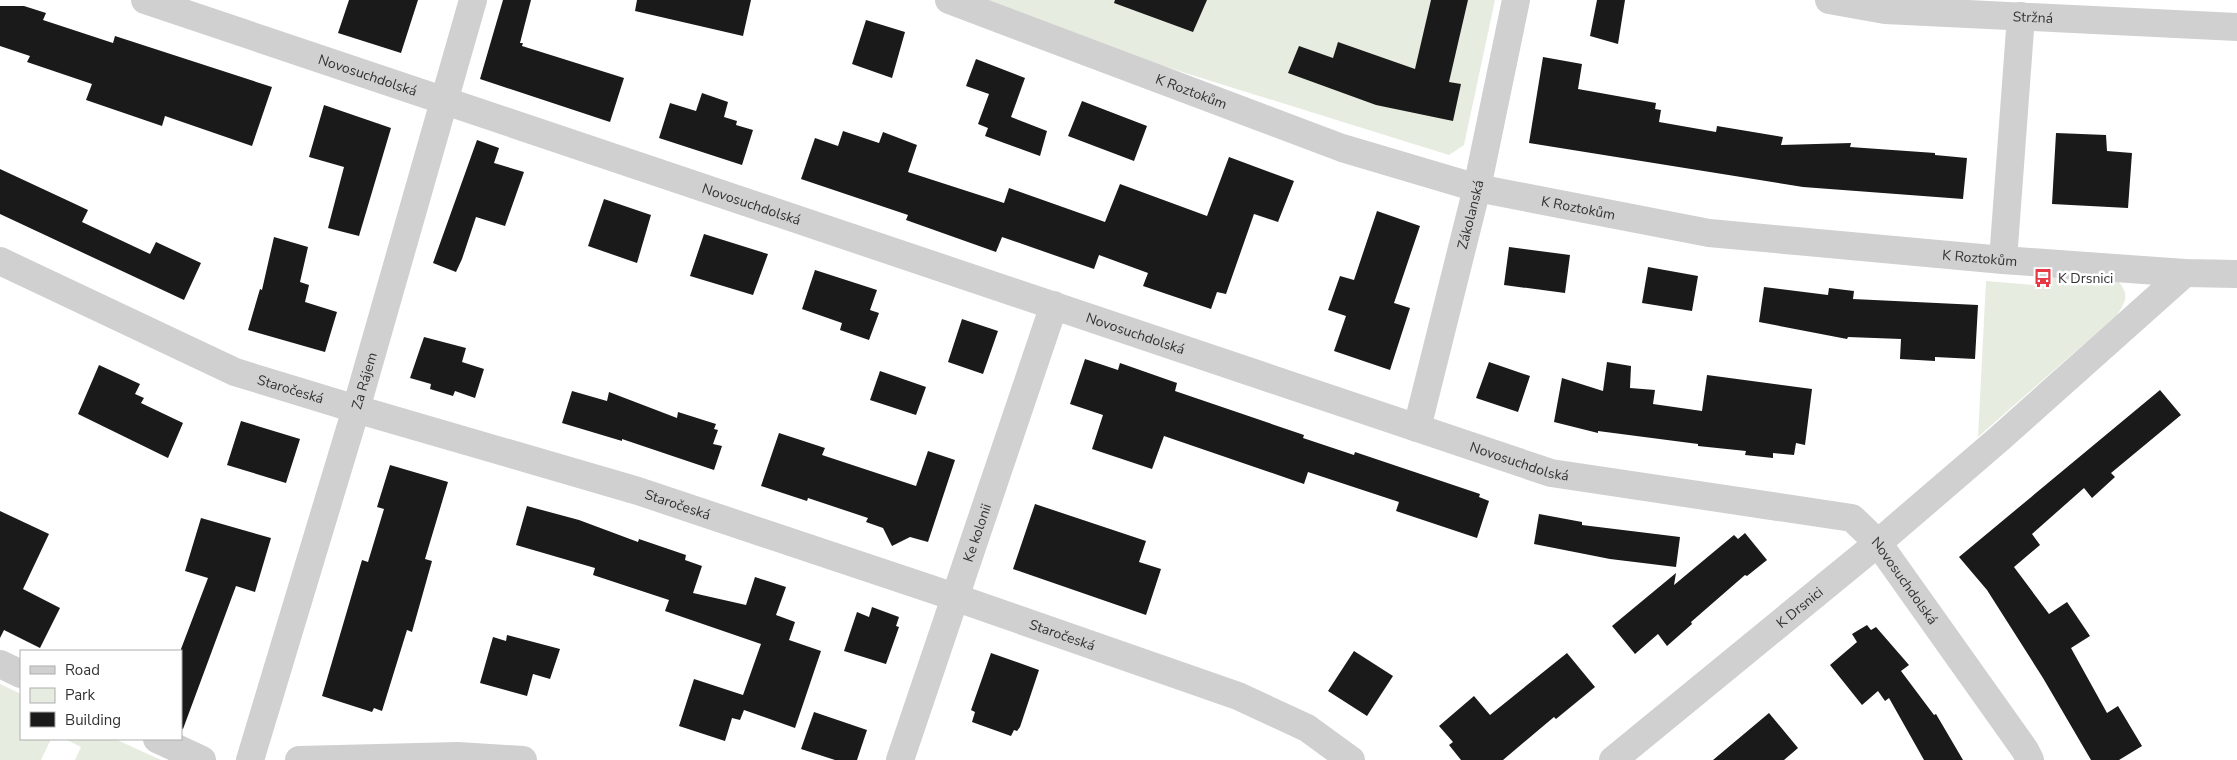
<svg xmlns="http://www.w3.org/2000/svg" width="2237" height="760" viewBox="0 0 2237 760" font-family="'Nunito Sans',sans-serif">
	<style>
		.green { fill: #e6ecdf }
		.building { fill: #1a1a1a }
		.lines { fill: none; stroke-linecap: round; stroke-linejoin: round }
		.minor { stroke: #d0d0d0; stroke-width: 28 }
		.labels { text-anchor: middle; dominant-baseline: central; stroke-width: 5; stroke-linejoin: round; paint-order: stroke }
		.street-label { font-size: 14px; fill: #333; stroke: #fff }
		.poi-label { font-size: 14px; fill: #333; stroke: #fff; text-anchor: start }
	</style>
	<rect width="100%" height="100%" fill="#fff"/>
	<!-- green -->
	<path class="green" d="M951,0h544l-31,145 -15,10z
		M2049,273l66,4c13,16 14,20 2,38l-139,122 8,-156 61,5z
		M0,684l21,10v45h30l-10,21h-41z
		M65,739h50l46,21h-86l6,-13z"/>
	<!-- building -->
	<path class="building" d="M349,0h69l-17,53 -63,-20z
		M503,0h28l-11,43h3l-1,3 102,32 -14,44 -130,-43z
		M637,0h114l-8,36 -108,-25z
		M1115,0h92l-14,32 -79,-29z
		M1431,0h37l-19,82 12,2 -8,37 -77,-16 -88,-32 11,-27 34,12 5,-16 77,27z
		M1597,0h28l-7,44 -28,-8z
		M0,6h24l22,7 -3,7 70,23 2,-7 157,51 -20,59 -87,-30 -3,10 -76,-26 6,-16 -65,-22 3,-6 -30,-10z
		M866,20l39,12 -13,46 -40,-14z
		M1543,57l39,7 -4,25 78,14 -1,6 6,1 -2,12 57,10 1,-6 66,11 -2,8 70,-2 -1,4 85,6v2l32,3 -4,41 -160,-12 -274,-44z
		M976,59l49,19 -14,39 36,14 -7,25 -55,-20 3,-8 -10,-4 11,-30 -23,-8z
		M702,93l26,9 -4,15 13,4 -1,4 17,5 -11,35 -83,-27 11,-35 26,8z
		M1082,101l65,25 -13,35 -66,-25z
		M324,105l67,23 -32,108 -31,-8 16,-61 -35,-10z
		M843,131l36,12 4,-11 34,13 -9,27 96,31 5,-15 96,34 15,-38 87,32 22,-59 65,24 -16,41 -24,-8 -28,80 -9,-2 -6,17 -68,-23 5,-13 -49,-18 -5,14 -92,-32 -6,15 -90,-32 2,-5 -107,-36 14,-41 23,8z
		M2056,133l50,2 1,16 25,2 -4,55 -76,-4z
		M477,140l22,8 -5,15 30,9 -19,54 -29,-9 -14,42 -6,13 -23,-9z
		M0,169l88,41 -6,12 68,32 6,-12 45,21 -17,37 -184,-86z
		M604,199l47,16 -14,48 -49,-17z
		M1377,211l43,15 -26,77 16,5 -20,62 -56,-19 12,-35 -18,-6 12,-34 14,4z
		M704,234l64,20 -15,41 -63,-19z
		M274,237l34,10 -8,35 9,3 -4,17 32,10 -12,40 -77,-22 12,-41 2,1z
		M1509,247l61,8 -5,38 -61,-8z
		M1648,267l50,9 -6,35 -50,-8z
		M815,270l62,20 -7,20 9,3 -10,27 -29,-10 2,-7 -40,-14z
		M1764,287l64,8 1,-7 25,3 -1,8 125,6 -3,54 -40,-2v4l-35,-2 1,-20 -53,-2 -1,2 -88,-17z
		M962,319l36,12 -15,43 -35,-12z
		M424,337l42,11 -4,14 22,7 -9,29 -20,-7 -2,5 -23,-7 1,-5 -21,-6z
		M1085,359l33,11 2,-7 57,20 -2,8 129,44 -1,3 51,17 1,-3 125,42 -1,3 10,4 -12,37 -81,-27 3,-9 -91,-30 -4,12 -140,-48 -12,33 -60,-20 11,-34 -33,-11z
		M1489,362l41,14 -12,36 -42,-14z
		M1607,362l24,4 -1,22 25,2 -2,14 49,7 5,-36 105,14 -7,56 -9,-2 -2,12 -21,-2v5l-28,-3 1,-4 -48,-5v-2l-100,-13v2l-44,-11 8,-44 41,13z
		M99,365l41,19 -5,10 9,4 -3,5 42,20 -15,35 -90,-44z
		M880,371l46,16 -10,28 -46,-15z
		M2160,390l21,25 -70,58 4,4 -23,21 -8,-10 -52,46 8,11 -26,22 35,47 18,-12 23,34 -19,12 36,65 11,-7 24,40 -23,14h-28l-48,-82 -56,-88 -28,-33z
		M572,391l35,10 2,-9 68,26 1,-6 38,12 -2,5 4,1 -5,14 9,2 -8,24 -92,-31v2l-60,-18z
		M241,421l59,18 -14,44 -59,-18z
		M779,433l46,15 -3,7 94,31 12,-35 27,9 -27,82 -18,-5 -18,9 -9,-18 -17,-6 2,-4 -60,-20 -1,3 -46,-15z
		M390,465l58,17 -23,77 7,2 -20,71 -5,-2 -25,81 -8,-3 -2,4 -50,-16 40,-136 6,2 16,-53 -7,-2z
		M1035,504l111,37 -7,21 22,7 -15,46 -133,-46z
		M527,506l52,14 59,22 1,-3 47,16 -1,5 17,6 -9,27 53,12 9,-28 31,10 -10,28 19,7 -6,18 32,11 -26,77 -51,-18 -4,10 -8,-2 -7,23 -46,-15 15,-47 49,16 18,-51 -96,-33 4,-11 -76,-25 2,-7 -79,-23z
		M0,511l49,23 -26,55 37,19 -20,40 -36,-18 -4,8z
		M1539,514l43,8v3l98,12 -4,30 -66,-8 -76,-15z
		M201,518l70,20 -16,54 -19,-6 -53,143 -2,-1v-79l27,-71 -23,-7z
		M1745,533l22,27 -20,16 -2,-1 -54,47 1,2 -25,22 -9,-12 -23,20 -23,-28 64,-53 -2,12 60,-50 4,4z
		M872,607l27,10 -3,9 3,1 -13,37 -42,-13 13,-39 12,5z
		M1867,625l4,5 5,-3 33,38 -8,6 33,44 2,-1 27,46h-39l-35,-62 -4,3 -7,-10 -16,14 -32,-40 27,-23 -5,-8z
		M507,635l53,14 -10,30 -17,-5 -6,22 -47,-13 13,-46 13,4z
		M1354,651l39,25 -26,40 -39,-25z
		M991,653l48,17 -19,57 -3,4 -3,-1 -3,6 -39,-14 3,-10 -4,-2z
		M1567,653l28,34 -39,32 -2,-2 -51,43h-42l-12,-15 4,-3 -14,-16 35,-30 16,19z
		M814,712l53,18 -10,30h-22l-34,-11z
		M1769,713l29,35 -14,12h-71z"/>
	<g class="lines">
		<!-- minor -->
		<g class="minor">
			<path id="s1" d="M145,0l1406,473 301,45 26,25 147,207 5,10"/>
			<path id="s2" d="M949,0l393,148 135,40 232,45 294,27 182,13 52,1"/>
			<path id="s3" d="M1829,0l56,10 352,17"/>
			<path d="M2003,260l18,-244"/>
			<path id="s4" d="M0,261l235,111 121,37 282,82 296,99 304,106 69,32 44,32"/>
			<path id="s5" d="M1417,428l60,-240 39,-188"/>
			<path d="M0,664l21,10"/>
			<path d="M157,739l45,21"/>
			<path id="s6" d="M250,760l106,-351 117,-409"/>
			<path d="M299,760l159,-4 65,4"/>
			<path id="s7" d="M900,760l154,-455"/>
			<path id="s8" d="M1613,760l265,-217 121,-104 186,-166"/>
		</g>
	</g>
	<!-- icons -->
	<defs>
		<g id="bus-bare" transform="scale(1.5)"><path d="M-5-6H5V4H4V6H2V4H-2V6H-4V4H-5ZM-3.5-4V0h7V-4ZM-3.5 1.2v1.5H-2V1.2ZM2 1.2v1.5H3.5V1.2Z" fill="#e63946" stroke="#fff" stroke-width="2.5" paint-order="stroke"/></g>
	</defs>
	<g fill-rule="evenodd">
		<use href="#bus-bare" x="2043" y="278"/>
	</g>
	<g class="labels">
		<!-- street labels -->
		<g class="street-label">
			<text stroke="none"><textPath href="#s3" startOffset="205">Stržná</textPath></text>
			<text stroke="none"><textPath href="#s1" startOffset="235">Novosuchdolská</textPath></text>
			<text stroke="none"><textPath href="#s2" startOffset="259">K Roztokům</textPath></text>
			<text stroke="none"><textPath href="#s1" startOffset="640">Novosuchdolská</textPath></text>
			<text stroke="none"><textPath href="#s2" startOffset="664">K Roztokům</textPath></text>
			<text stroke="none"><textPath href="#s5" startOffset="220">Zákolanská</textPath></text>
			<text stroke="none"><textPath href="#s2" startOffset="1069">K Roztokům</textPath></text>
			<text stroke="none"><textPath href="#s1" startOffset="1045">Novosuchdolská</textPath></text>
			<text stroke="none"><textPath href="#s6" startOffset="396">Za Rájem</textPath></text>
			<text stroke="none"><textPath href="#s4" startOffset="318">Staročeská</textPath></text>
			<text stroke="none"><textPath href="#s1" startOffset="1450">Novosuchdolská</textPath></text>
			<text stroke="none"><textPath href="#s4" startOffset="722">Staročeská</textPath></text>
			<text stroke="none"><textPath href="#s7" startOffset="240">Ke kolonii</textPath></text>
			<text stroke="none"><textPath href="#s1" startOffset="1870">Novosuchdolská</textPath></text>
			<text stroke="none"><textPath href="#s8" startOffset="241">K Drsnici</textPath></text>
			<text stroke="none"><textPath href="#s4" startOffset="1128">Staročeská</textPath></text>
		</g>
		<!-- poi labels -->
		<g class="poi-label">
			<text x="2058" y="278">K Drsnici</text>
		</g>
	</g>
	<!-- legend -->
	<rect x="20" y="650" width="162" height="90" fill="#ffffff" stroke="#adadad"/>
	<rect x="30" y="666" width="25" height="8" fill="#d0d0d0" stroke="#adadad"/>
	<text x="65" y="675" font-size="15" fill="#333333">Road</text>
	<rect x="30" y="688" width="25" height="15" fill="#e6ecdf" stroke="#adadad"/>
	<text x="65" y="700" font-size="15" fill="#333333">Park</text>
	<rect x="30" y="712" width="25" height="15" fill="#1a1a1a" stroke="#adadad"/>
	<text x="65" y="725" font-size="15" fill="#333333">Building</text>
</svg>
